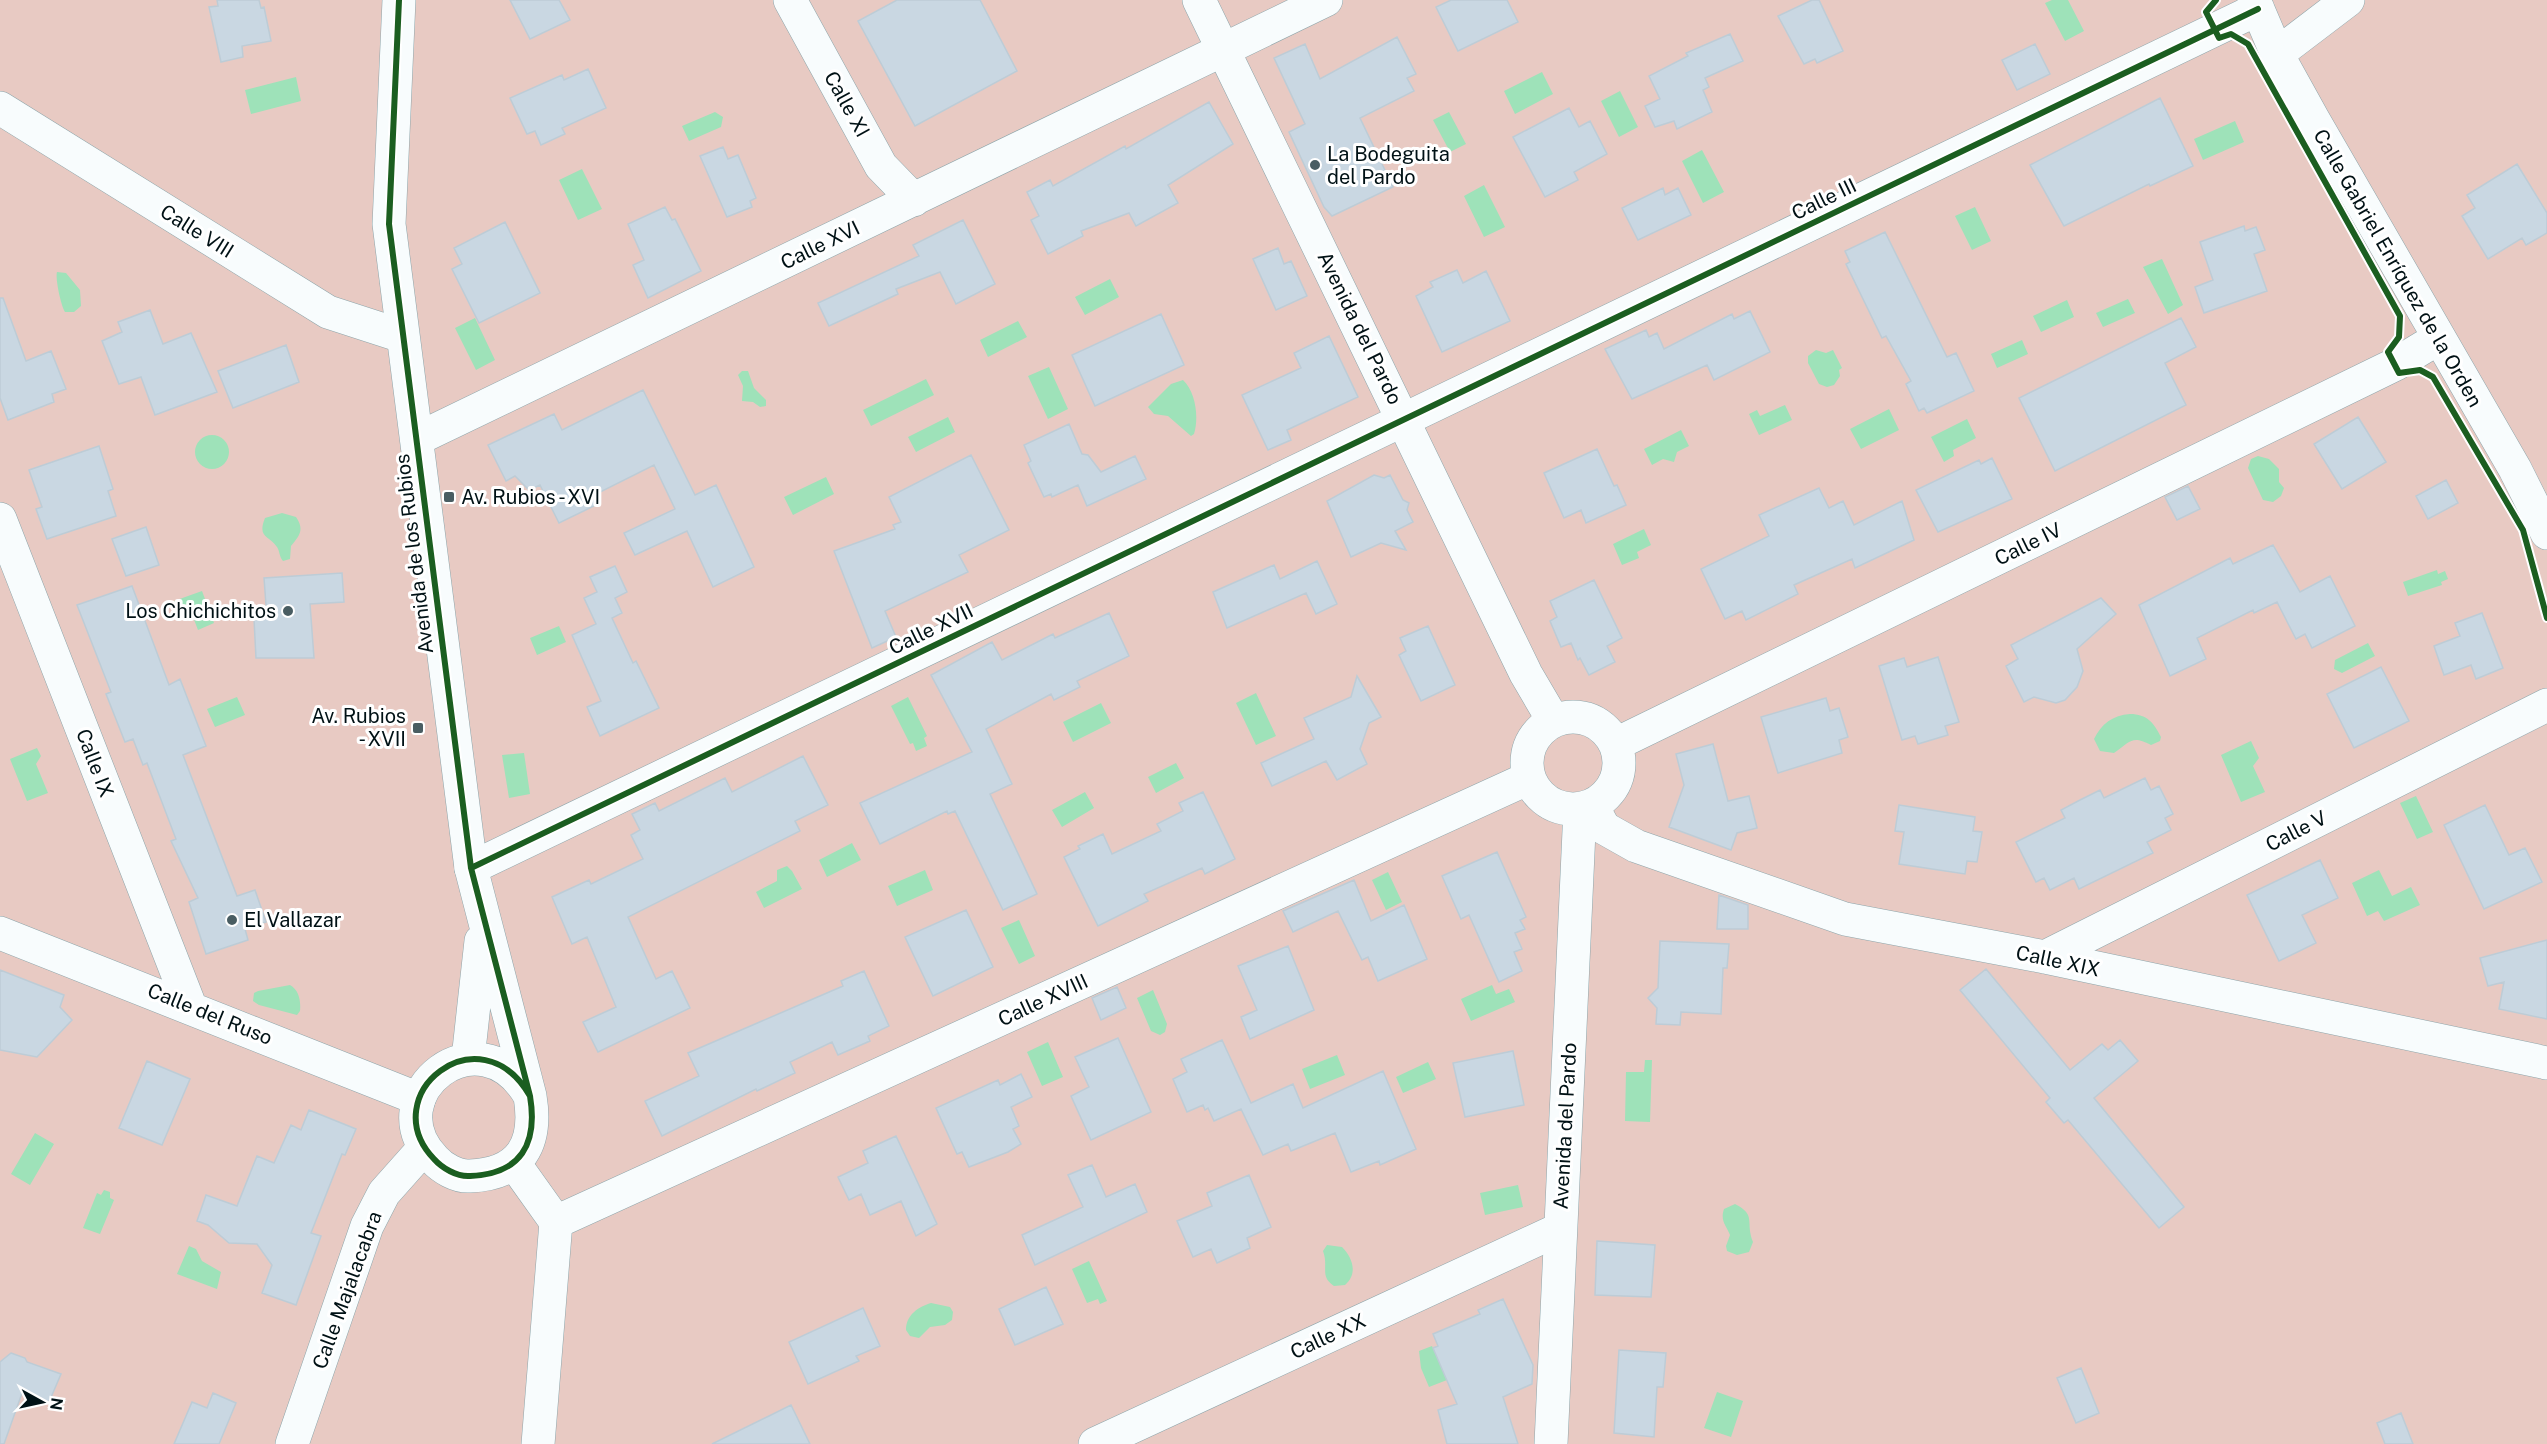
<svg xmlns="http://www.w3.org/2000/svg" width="2547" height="1444" viewBox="0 0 2547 1444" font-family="'Public Sans',sans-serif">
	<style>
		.green { fill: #e8cac3 }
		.water { fill: #9ee2b9 }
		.building { fill: #c9d7e2; stroke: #bdccd6; stroke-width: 1.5 }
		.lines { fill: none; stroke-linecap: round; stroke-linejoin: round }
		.street-casing { stroke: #8da5aa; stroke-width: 34 }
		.secondary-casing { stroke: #8da5aa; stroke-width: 34 }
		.street { stroke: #f8fcfd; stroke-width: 33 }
		.secondary { stroke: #f8fcfd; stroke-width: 33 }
		.cycleway-casing { stroke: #fff; stroke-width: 10 }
		.cycleway { stroke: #1b5e20; stroke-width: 6 }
		.poi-dot { fill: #495d62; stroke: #fff; stroke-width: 2 }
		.labels { text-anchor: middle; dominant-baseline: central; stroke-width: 6; stroke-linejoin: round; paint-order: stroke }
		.street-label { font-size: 20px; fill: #001115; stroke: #fff }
		.poi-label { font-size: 20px; fill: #001115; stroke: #fff; text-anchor: start }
	</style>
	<rect width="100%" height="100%" fill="#d0ebf0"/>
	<!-- green -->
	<path class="green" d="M0,0h2547v1444h-2547z"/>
	<!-- water -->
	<path class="water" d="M2052,0h16l16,31 -19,10 -20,-38z
		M1542,72l11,22 -38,20 -11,-23z
		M296,77l5,24 -50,13 -6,-24z
		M1620,91l18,36 -19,10 -18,-36z
		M715,112l8,5 -2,10 -32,14 -7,-15z
		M1449,112l17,32 -16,8 -17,-32z
		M2235,121l9,21 -41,18 -9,-21z
		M1702,150l22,42 -21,11 -21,-42z
		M582,169l20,40 -24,11 -19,-40z
		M1484,185l21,42 -21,10 -20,-41z
		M1975,207l16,34 -19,9 -17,-34z
		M2162,259l21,46 -15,9 -25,-47z
		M57,272l9,1 14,17 1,16 -7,6h-9c-4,-6 -10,-34 -8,-40z
		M1110,279l9,18 -34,18 -10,-18z
		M2128,299l7,14 -32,14 -7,-14z
		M2067,300l7,17 -33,15 -8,-16z
		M475,318l20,42 -19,10 -21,-42z
		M1018,321l9,16 -39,20 -8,-17z
		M2022,340l6,14 -31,14 -6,-14z
		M1816,350l10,3 7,-3 9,18 -3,2 1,6 -6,9 -7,2 -8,-3 -11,-21v-7z
		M1049,367l19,42 -20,10 -20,-43z
		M742,371h6l6,17 12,12v6l-6,1 -7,-5 -11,-1 1,-15 -5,-11z
		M926,379l8,16 -63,31 -8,-16z
		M1183,380c13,12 16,38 11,54l-3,2 -23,-20 -14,-2 -6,-7 23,-23z
		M1785,405l7,15 -33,15 -10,-21 8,-4 3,6z
		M1889,409l10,21 -38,19 -11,-20z
		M948,417l7,15 -39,20 -8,-15z
		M1967,419l9,19 -23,12 1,6 -10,6 -13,-25z
		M1681,430l8,16 -12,6 -3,10 -11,-3 -11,6 -8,-16z
		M195 452a17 17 0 1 1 34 0a17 17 0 1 1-34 0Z
		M2258,456l11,3 10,10v13l5,6 -3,8 -8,6 -10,-2 -15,-32 3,-9z
		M826,477l8,17 -41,21 -9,-18z
		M282,513l14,4c9,13 3,19 -5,29l-1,13 -7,2c-4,-5 -3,-9 -6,-14 -8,-12 -20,-9 -12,-29z
		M1644,529l7,16 -14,7 2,6 -17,7 -9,-21z
		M2437,570l1,4 7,-3 3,8 -7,3 1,3 -34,11 -5,-14z
		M202,591l12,32 -16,7 -10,-26 -12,4 -2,-7z
		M559,626l7,16 -29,13 -7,-17z
		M2368,643l7,13 -33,17 -8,-4 1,-9z
		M1256,693l20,43 -20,9 -20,-42z
		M237,697l8,18 -30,12 -8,-18z
		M908,697l19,39 -3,2 3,8 -11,5 -3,-8 -3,1 -19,-38z
		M1101,703l10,20 -38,19 -10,-20z
		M2130,714c17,0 24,9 31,23l-1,4 -9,4c-19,-10 -20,-4 -37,8l-14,-2 -6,-12c7,-15 19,-24 36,-25z
		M2251,741l8,17 -6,8 12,26 -24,10 -20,-47z
		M37,748l4,8 -5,8 12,29 -21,8 -17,-42z
		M524,753l6,41 -21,4 -7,-43z
		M1176,763l8,15 -28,15 -8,-16z
		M1085,792l9,16 -32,19 -10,-17z
		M2416,796l17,36 -16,7 -17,-36z
		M852,843l9,17 -34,17 -8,-17z
		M787,866l5,5 10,18 -38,19 -8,-16 21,-11v-11z
		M925,870l8,20 -36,16 -9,-20z
		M2379,870l13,26 19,-9 9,18 -36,16 -6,-10 -11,5 -15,-33z
		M1388,872l14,30 -16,8 -14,-30z
		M1019,920l16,36 -16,8 -18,-36z
		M290,985c9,5 11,16 10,26l-3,4 -38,-10 -6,-4 1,-8 4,-2z
		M1492,985l4,9 13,-5 6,13 -44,19 -10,-22z
		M1153,990l14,34 -2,8 -5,3 -9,-4 -14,-33z
		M1048,1042l15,35 -21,9 -15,-34z
		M1337,1055l8,20 -35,14 -8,-20z
		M1645,1060h7l-2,62 -25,-1 1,-49h18z
		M1428,1062l8,17 -33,14 -7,-16z
		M35,1133l19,11 -24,41 -19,-11z
		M1518,1185l5,22 -38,8 -5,-22z
		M104,1190l6,2v6l4,2 -14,34 -17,-6 14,-35 4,2z
		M1735,1204c22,11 10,18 18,38l-4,10 -12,3 -10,-4 -1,-5 4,-11c-4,-10 -10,-14 -6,-26z
		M1327,1245l15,2c11,11 16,27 3,38l-11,1c-15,-10 -5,-19 -11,-35z
		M189,1246l7,3 6,12 19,11 -4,17 -40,-15z
		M1089,1261l18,40 -7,3 -2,-5 -11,4 -15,-34z
		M931,1303l19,4 3,5 -1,8 -7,5 -15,2 -11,11 -9,-2 -4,-6c0,-15 12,-23 25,-27z
		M1432,1346l15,34 -18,7 -8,-19 -2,-17z
		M1717,1392l26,9 -12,36 -27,-9z"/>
	<!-- building -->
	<path class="building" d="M217,0h42l2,8 3,-1 7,34 -29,5 1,11 -22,5 -12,-55 9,-1z
		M510,0h49l11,20 -40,19z
		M897,0h83l37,71 -102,55 -57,-105z
		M1451,0h56l11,22 -60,29 -22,-44z
		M1812,0h7l24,51 -26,12 -2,-4 -11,5 -26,-48z
		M1730,34l13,27 -38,17 4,9 -6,3 9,22 -35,17 -3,-8 -19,6 -10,-21 15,-7 -11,-23 39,-20 -2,-3z
		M1397,37l19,37 -9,4 7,13 -54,27 33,69 -61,29 -8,-9 -35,-75 16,-8 -31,-66 31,-14 15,35z
		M2035,44l15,30 -33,16 -15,-30z
		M588,69l18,39 -44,20 3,6 -24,11 -6,-14 -8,3 -17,-36 52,-23 2,5z
		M2160,98l33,68 -43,20 -1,-2 -85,42 -34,-61z
		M1209,102l24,42 -65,41 10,18 -42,23 -7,-13 -48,18 2,5 -35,18 -17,-34 8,-4 -12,-24 23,-12 3,6 72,-40 1,3z
		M1569,108l10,19 11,-6 17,33 -33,18 4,8 -33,17 -32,-60z
		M723,147l5,12 10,-4 18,43 -6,3 2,6 -25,10 -27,-61z
		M2517,164l30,49v20l-21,12 -4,-7 -34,21 -26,-43 13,-8 -8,-13z
		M1663,188l2,7 13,-7 13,27 -53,25 -16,-32z
		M665,207l7,13 3,-1 26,52 -53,27 -15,-33 11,-5 -16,-36z
		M963,220l32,64 -39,20 -16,-32 -44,17 2,5 -69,32 -11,-23 101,-47 -6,-11z
		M505,222l35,71 -61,30 -27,-54 10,-5 -8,-16z
		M2244,226l1,5 11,-4 9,23 -11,4 13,37 -63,22 -9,-26 18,-7 -13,-38z
		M1885,232l62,125 9,-4 18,38 -47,22 -3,-5 -5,3 -13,-27 5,-3 -25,-45 -4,2 -36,-74 4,-2 -5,-11z
		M1278,248l6,16 7,-3 16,35 -31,14 -23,-51z
		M1457,270l6,13 23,-12 24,50 -68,31 -26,-56 17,-9 -3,-5z
		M0,298h3l23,63 25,-10 15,38 -14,5 2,8 -46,18 -8,-22z
		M150,310l13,34 28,-11 26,59 -62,23 -14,-38 -22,7 -17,-43 20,-9 -4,-10z
		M1750,311l20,41 -56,28 -7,-15 -75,34 -27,-50 41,-19 3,7 8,-4 7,16 68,-35 2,5z
		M1161,314l23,51 -89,41 -23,-51z
		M2181,318l15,29 -31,16 21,42 -131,66 -36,-73z
		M1329,336l29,61 -71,33 4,10 -23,10 -26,-55 59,-27 -7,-15z
		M286,345l13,37 -66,26 -15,-37z
		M643,390l52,105 21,-10 38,82 -41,20 -26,-56 -52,24 -11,-22 51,-24 -21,-44 -60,30 4,9 -39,19 -19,-38 -11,5 -14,-14 -9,5 -18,-36 66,-31 8,16z
		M2358,417l28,45 -44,27 -28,-45z
		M1069,424l13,30 6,1 13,17 34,-16 11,23 -59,27 -9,-21 -26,12 -1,-3 -7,3 -16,-34 3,-2 -7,-16z
		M99,446l14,43 -5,2 8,25 -69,23 -11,-30 6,-2 -13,-37z
		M1597,449l17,37 3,-1 9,20 -40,18 -5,-13 -17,8 -20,-45z
		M971,455l38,75 -50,25 9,17 -83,39 11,26 -24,11 -38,-97 61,-22 -2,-4 8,-3 -12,-25z
		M1992,458l20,41 -74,33 -22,-42 63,-30 2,4z
		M1374,475l10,3 6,-3 13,25 6,3 -2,7 6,12 -18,9 11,19 -25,-7 -30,14 -24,-56z
		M2446,480l12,23 -30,16 -12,-23z
		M2188,486l12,23 -23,11 -12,-23z
		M1819,488l10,20 14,-7 11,24 48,-24 12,39 -59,28 -3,-9 -58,26 4,9 -52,26 -4,-9 -17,8 -24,-50 68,-33 -10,-21z
		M146,527l13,38 -33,11 -14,-37z
		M2273,545l27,47 30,-16 25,50 -43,22 -7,-14 -9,5 -19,-37 -23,11 -1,-3 -56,28 9,21 -36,17 -31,-71 91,-47 3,6z
		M1317,561l20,43 -21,10 -10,-21 -79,35 -14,-36 61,-27 6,14z
		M615,566l12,26 -12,6 7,15 -10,5 21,45 3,-2 23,47 -59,28 -13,-29 14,-6 -29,-66 24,-11 -12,-26 13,-6 -7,-15z
		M342,573l2,29 -34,2 4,54h-58l-2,-39 13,-1 -3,-40z
		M1594,580l28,58 -15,8 8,16 -26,13 -9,-17 -2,2 -7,-17 -10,4 -11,-26 7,-4 -7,-16z
		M132,586l37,99 11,-6 26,67 -23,9 54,141 18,-6 11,32 -21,7 3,11 -42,14 -17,-52 9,-4 -27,-57 5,-2 -29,-76 -4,2 -10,-26 -8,3 -19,-48 5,-2 -34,-87z
		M2101,598l15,16 -39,35 6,22 -6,16 -12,13 -9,3 -22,-6 -10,5 -18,-36 12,-7 -7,-14z
		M1109,613l20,43 -52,25 3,6 -26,13 -3,-6 -65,35 26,55 -22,10 47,100 -34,16 -48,-99 -7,3 -1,-3 -67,33 -20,-41 112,-51 -41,-77 61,-33 10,18 51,-26 2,4z
		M2482,613l21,55 -27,11 -5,-14 -27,10 -10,-29 26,-10 -5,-13z
		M1428,626l27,59 -34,16 -22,-46 7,-4 -6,-13z
		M1938,657l21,65 -14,4 3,9 -30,9 -3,-8 -13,4 -23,-74 25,-8 3,9z
		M2381,667l28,54 -55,27 -27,-54z
		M1357,676l24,41 -12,6 -9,26 7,15 -30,16 -11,-19 -54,25 -11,-23 53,-24 -10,-21 47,-21z
		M1826,698l4,13 9,-3 9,29 -9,3 3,13 -64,20 -17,-56z
		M1713,744l15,57 21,-5 8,32 -20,5 -6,17 -62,-23 15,-42 -8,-31z
		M803,756l25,49 -33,16 5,10 -172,86 28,62 16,-8 18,37 -92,44 -15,-30 33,-15 -29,-70 -15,7 -20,-47 37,-17 2,4 52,-25 -12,-24 9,-5 -8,-16 23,-11 4,8 66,-33 7,14z
		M2145,778l6,12 8,-4 14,28 -8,4 6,12 -24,12 6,11 -74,36 -5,-11 -24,12 -6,-12 -8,4 -20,-40 49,-24 -4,-8 19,-10 20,-10 4,8z
		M1203,792l32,67 -30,15 -3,-6 -58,26 4,7 -50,25 -34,-69 16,-8 -2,-3 25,-12 9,20 49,-23 -4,-7 26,-13 -4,-8z
		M1899,805l76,12 -2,14 9,1 -5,30 -10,-1 -2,13 -66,-10 5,-32 -9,-1z
		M2485,805l24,50 16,-7 17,34 -58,27 -40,-84z
		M1497,852l29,65 -6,3 5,9 -10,4 7,16 -8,3 8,19 -23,11 -30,-67 -8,4 -19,-43z
		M2320,860l18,38 -36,17 14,28 -37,18 -32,-66z
		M1354,880l17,41 33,-16 23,54 -49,22 -10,-24 -6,3 -24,-49 -45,21 -10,-21z
		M1719,895l29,10v24h-31z
		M966,910l27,57 -60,29 -28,-59z
		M2547,940v79l-48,-10 5,-27 -16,4 -8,-28z
		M1660,941l69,3 -2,24h-4l-2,46 -40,-2 -1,13 -24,-1 1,-16 -9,-10 10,-10z
		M1288,946l26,64 -64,29 -9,-22 16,-7 -19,-44z
		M1986,969l84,101 32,-26 6,6 12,-10 18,21 -44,37 90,109 -25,21 -91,-108 -4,3 -18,-21 4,-4 -90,-108z
		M0,970l64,25 -4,12 12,13 -35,37 -37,-7z
		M864,971l25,55 -21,10 2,5 -32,14 -6,-13 -42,20 5,11 -38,18 -1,-2 -94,47 -17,-35 54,-25 -11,-23 155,-67 -2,-5z
		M1117,987l9,21 -25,12 -9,-22z
		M1118,1038l33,74 -60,28 -20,-44 18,-9 -14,-30z
		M1222,1040l29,63 42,-19 10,24 80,-37 33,78 -36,16 -1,-4 -28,11 -16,-39 -44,18 -3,-7 -25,11 -22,-46 -27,12 -6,-13 -3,2 -2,-5 -16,7 -14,-33 14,-7 -6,-13z
		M1513,1051l11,54 -59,12 -12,-54z
		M147,1061l43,18 -28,66 -43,-17z
		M1021,1074l11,23 -21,10 8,19 -6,3 8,15 -13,8 -39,15 -7,-15 -5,2 -21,-46 62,-28 2,5z
		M309,1110l47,19 -11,26 -3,-1 -31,79 10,3 -25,69 -34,-12 10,-28 -15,-21 -28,-1 -21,-18 -11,-4 9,-26 31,11 20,-50 17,7 17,-38 10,5z
		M896,1136l41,88 -21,12 -15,-35 -31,14 -9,-21 -12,6 -11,-23 30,-14 -5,-12z
		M1092,1165l14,32 29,-13 12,28 -112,53 -13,-30 61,-28 -15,-32z
		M1249,1175l22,52 -24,11 3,10 -33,15 -6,-14 -18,8 -16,-36 35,-15 -5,-13z
		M1597,1241l58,4 -4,52 -56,-2z
		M1046,1287l17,37 -48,21 -16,-36z
		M1503,1299l30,66 -1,19 -29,13 15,47h-71l-9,-34 19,-6 -24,-56 5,-2 -5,-12 47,-20 -2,-4z
		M863,1308l17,38 -24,10 3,5 -51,23 -19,-42z
		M1619,1350l47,3 -3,34h-6l-3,50 -40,-4z
		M11,1353l14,5 2,4 34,12 -12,28 -27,-9 -18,51h-4v-82z
		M2081,1368l18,45 -23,10 -19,-45z
		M213,1393l23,10 -17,41h-45l18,-42 15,6z
		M791,1405l19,39h-98l57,-28z
		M2401,1413l12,31h-28l-8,-21z"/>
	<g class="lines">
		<!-- street casing -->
		<g class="street-casing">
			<path id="street" d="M790,0l91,166 33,34
				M2254,0l23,54 36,65 202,350 32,64
				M2277,54l71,-54
				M0,108l328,204 74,24
				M417,439l909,-439
				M0,519l190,487
				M1527 763a46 46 0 1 1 92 0a46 46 0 1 1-92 0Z
				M1616,744l780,-380 41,-25
				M1592,806l12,22 32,18 209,73 200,38 502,106
				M471,868l1787,-859
				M0,933l419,166
				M2045,957l502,-252
				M514,1163l42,59 -18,222
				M556,1222l973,-444
				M292,1444l75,-218 17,-33 40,-45
				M1095,1444l465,-215"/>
		</g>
		<!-- secondary casing -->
		<g class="secondary-casing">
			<path id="secondary" d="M399,0l-10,224 82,644 59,228c8,48 -9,78 -60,80 -13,1 -28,-8 -36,-17 -61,-64 46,-150 96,-63
				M1199,0l327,674 27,46
				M468,1059l13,-118
				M1551,1444l29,-635"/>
		</g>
		<!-- street -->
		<use href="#street" class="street"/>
		<!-- secondary -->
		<use href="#secondary" class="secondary"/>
		<!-- cycleway casing -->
		<g class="cycleway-casing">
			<path id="cycleway" d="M399,0l-10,224 82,644 59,228c8,48 -9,78 -60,80 -13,1 -28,-8 -36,-17 -61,-64 46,-150 96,-63
				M2216,0l-10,12 13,26 12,-4 17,10 152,272 -1,21 -11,15 11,21 21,-3 13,7 90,153 24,88
				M471,868l1787,-859"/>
		</g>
		<!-- cycleway -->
		<use href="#cycleway" class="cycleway"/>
	</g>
	<!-- markers -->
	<g class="poi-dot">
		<circle cx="1315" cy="165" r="6"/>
		<rect x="443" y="491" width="12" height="12" rx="3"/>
		<circle cx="288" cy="611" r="6"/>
		<rect x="412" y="722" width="12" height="12" rx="3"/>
		<circle cx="232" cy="920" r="6"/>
	</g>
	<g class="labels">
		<!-- street labels -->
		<g class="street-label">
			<text transform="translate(847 104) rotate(61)">Calle XI</text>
			<text transform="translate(1824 199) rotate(-26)">Calle III</text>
			<text transform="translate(197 231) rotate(32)">Calle VIII</text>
			<text transform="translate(820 245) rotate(-26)">Calle XVI</text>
			<text transform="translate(2398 268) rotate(60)">Calle Gabriel Enríquez de la Orden</text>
			<text transform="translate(1360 328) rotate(64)">Avenida del Pardo</text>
			<text transform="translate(2028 544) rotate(-26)">Calle IV</text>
			<text transform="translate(414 554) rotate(-97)">Avenida de los Rubios</text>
			<text transform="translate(931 629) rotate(-26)">Calle XVII</text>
			<text transform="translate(95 763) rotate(69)">Calle IX</text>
			<text transform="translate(2296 831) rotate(-27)">Calle V</text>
			<text transform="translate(2058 961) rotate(12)">Calle XIX</text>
			<text transform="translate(1043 1000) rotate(-25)">Calle XVIII</text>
			<text transform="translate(210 1014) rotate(22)">Calle del Ruso</text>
			<text transform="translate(1565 1126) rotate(-87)">Avenida del Pardo</text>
			<text transform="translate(347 1290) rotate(-70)">Calle Majalacabra</text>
			<text transform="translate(1328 1336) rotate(-25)">Calle XX</text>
		</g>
		<!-- poi labels -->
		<g class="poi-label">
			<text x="1327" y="154">La Bodeguita<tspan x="1327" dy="23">del Pardo</tspan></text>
			<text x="461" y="497">Av. Rubios - XVI</text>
			<text x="276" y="611" text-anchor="end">Los Chichichitos</text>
			<text x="406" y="716" text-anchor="end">Av. Rubios<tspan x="406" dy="23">- XVII</tspan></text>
			<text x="244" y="920">El Vallazar</text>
		</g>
	</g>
	<!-- north arrow -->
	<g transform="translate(42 1402) rotate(98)" stroke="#ffffff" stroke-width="4.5" paint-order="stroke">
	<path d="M0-4.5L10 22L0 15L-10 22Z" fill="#001115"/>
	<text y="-9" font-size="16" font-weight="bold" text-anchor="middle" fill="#001115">N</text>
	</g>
</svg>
